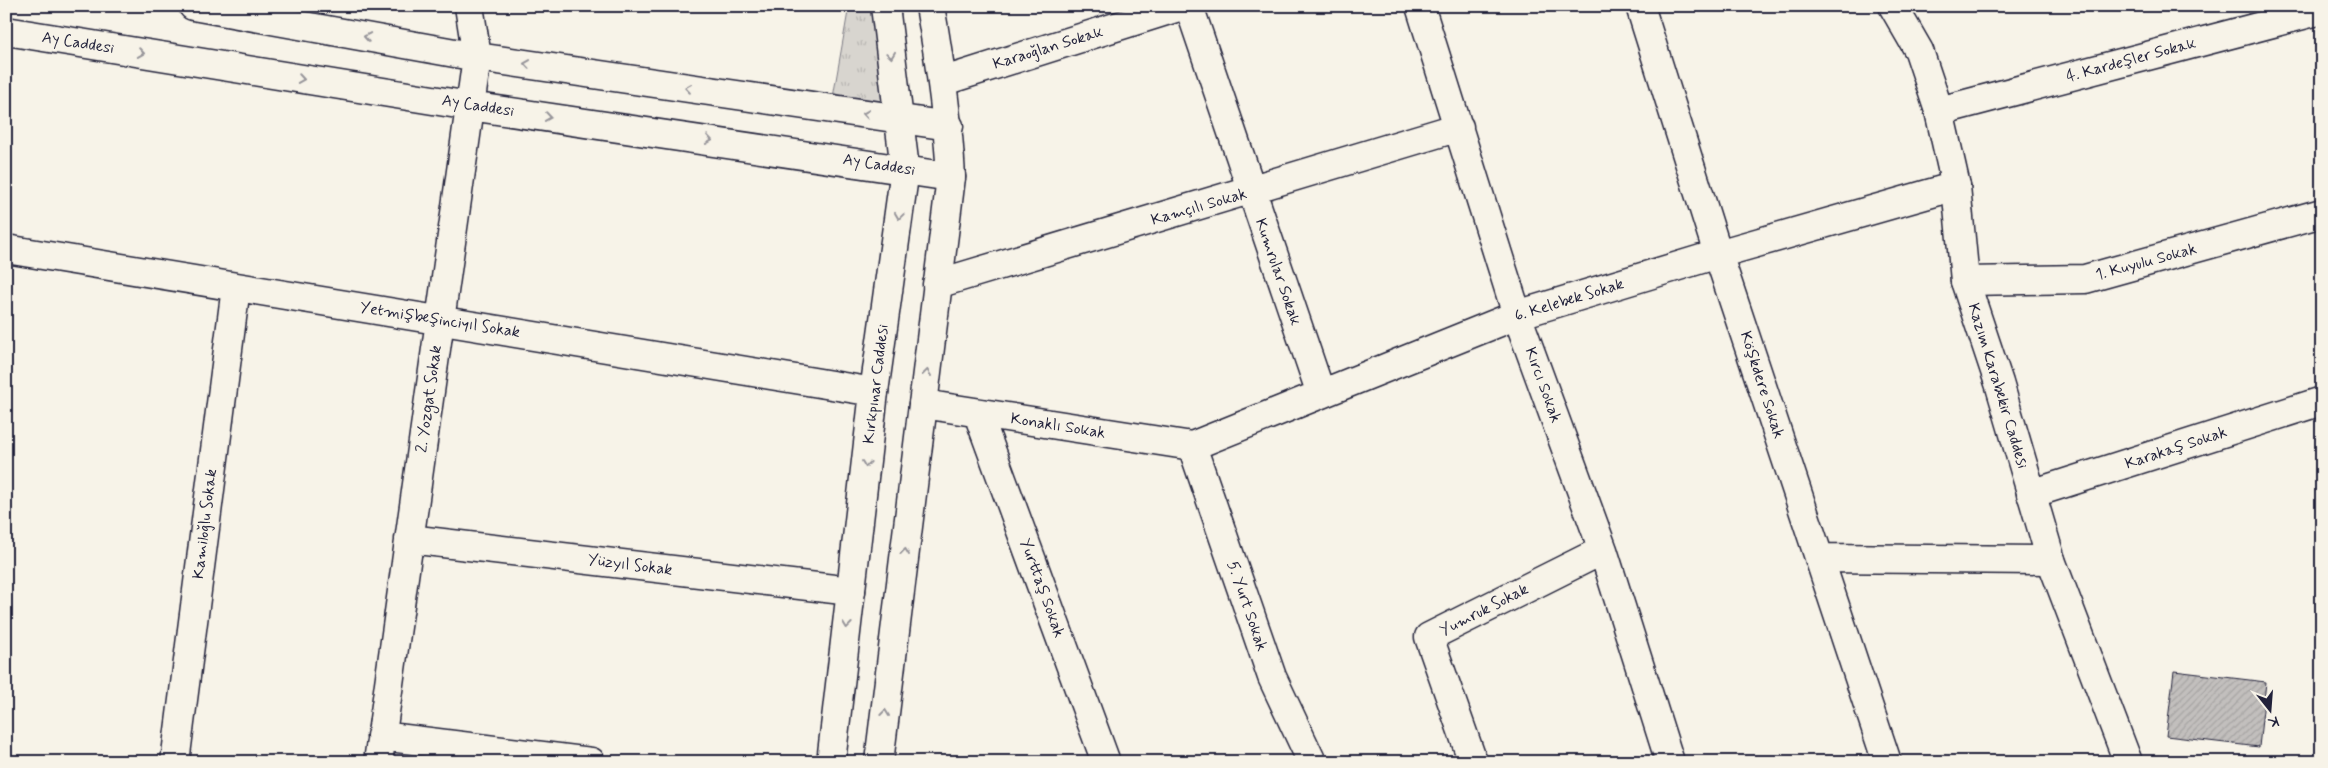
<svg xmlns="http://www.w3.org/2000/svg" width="2328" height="768" viewBox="0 0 2328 768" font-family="Mynerve,sans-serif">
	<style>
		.grass { fill: url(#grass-tufts); stroke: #7d7c85 }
		.building { fill: url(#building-hatch); stroke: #22223b }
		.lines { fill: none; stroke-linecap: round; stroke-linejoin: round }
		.minor-casing { stroke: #22223b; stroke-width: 31 }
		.secondary-casing { stroke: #22223b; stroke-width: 31 }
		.minor { stroke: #f7f3e8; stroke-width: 28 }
		.secondary { stroke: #f7f3e8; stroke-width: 28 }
		.oneway { stroke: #97959a }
		.labels { text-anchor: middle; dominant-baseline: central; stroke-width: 4; stroke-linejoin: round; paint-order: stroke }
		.street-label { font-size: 16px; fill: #22223b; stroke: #f7f3e8 }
	</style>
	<defs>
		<pattern id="grass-tufts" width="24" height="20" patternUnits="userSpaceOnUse" patternTransform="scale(1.25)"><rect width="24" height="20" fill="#d8d5cf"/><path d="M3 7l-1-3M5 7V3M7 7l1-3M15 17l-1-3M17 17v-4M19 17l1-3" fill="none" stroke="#b9b7b3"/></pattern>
		<pattern id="building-hatch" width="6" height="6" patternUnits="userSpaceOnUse" patternTransform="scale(1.25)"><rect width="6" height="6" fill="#c2bfbd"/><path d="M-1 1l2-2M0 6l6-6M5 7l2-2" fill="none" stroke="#a6a4a3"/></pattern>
	</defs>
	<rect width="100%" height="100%" fill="#f7f3e8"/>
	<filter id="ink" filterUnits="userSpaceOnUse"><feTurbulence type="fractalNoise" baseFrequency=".02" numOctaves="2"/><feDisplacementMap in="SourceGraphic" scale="10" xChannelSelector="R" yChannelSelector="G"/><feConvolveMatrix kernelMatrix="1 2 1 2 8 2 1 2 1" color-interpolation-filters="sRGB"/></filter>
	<g filter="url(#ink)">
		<!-- grass -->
		<path class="grass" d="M849,6h30l17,108 -64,-11z"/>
		<!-- building -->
		<path class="building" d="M2174,671l92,11 -7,65 -93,-11z"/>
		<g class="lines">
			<!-- minor casing -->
			<g class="minor-casing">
				<path id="minor" d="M193,6l284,51 472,69
					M1189,6l132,388
					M1420,6l97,309 86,235 67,212
					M1640,6l78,248 169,508
					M6,31l464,75 481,71
					M944,81l238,-75
					M1939,111l383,-101
					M6,249l868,143
					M1965,281l120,-2 237,-66
					M937,284l522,-157
					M923,404l269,42
					M978,414l128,348
					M1192,446l325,-131 201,-61 238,-68
					M1192,446l80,231 40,85
					M2031,494l291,-93
					M409,539l442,52
					M1819,558l232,2
					M381,736l210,26
					M175,762l61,-475
					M378,762l99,-705 -8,-51
					M1473,762l-44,-125 174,-87"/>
			</g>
			<!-- secondary casing -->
			<g class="secondary-casing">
				<path id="secondary" d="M1893,6l26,45 20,60 17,75 9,95 34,102 52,177 77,202
					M831,762l43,-370 31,-223 -20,-163
					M879,762l72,-585c-3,-58 -11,-114 -21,-171"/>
			</g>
			<!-- minor -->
			<use href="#minor" class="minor"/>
			<!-- secondary -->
			<use href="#secondary" class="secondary"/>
		</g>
		<!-- one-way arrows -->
		<defs><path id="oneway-chevron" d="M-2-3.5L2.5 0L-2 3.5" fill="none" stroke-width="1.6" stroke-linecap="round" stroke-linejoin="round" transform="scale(1.25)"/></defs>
		<g class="oneway">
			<use href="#oneway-chevron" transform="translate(367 37) rotate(-170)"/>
			<use href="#oneway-chevron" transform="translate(141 53) rotate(9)"/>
			<use href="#oneway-chevron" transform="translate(891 55) rotate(82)"/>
			<use href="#oneway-chevron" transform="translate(527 64) rotate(-172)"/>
			<use href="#oneway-chevron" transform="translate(301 79) rotate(9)"/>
			<use href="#oneway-chevron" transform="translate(688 88) rotate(-172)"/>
			<use href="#oneway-chevron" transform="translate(866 114) rotate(-172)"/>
			<use href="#oneway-chevron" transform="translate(548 117) rotate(8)"/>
			<use href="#oneway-chevron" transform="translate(709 140) rotate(8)"/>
			<use href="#oneway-chevron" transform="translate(899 216) rotate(98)"/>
			<use href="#oneway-chevron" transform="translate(927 373) rotate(-83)"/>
			<use href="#oneway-chevron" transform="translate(866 464) rotate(97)"/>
			<use href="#oneway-chevron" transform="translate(905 552) rotate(-83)"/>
			<use href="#oneway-chevron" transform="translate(847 625) rotate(97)"/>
			<use href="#oneway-chevron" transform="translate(885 713) rotate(-83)"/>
		</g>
	</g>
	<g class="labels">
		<!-- street labels -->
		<g class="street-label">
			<text transform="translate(78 43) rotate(9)">Ay Caddesi</text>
			<text transform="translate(1048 48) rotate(-17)">Karaoğlan Sokak</text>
			<text transform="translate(2131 60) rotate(-15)">4. Kardeşler Sokak</text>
			<text transform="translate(478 106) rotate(9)">Ay Caddesi</text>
			<text transform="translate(879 165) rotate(9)">Ay Caddesi</text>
			<text transform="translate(1199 207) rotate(-16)">Kamçılı Sokak</text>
			<text transform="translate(2146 262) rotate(-15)">1. Kuyulu Sokak</text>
			<text transform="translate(1278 272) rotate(71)">Kumrular Sokak</text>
			<text transform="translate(1569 300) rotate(-17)">6. Kelebek Sokak</text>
			<text transform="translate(440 320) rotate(9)">Yetmişbeşinciyıl Sokak</text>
			<text transform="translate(876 384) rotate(-83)">Kırkpınar Caddesi</text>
			<text transform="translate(1543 385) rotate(70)">Kırcı Sokak</text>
			<text transform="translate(1762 385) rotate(72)">Köşkdere Sokak</text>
			<text transform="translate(1998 386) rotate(73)">Kazım Karabekir Caddesi</text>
			<text transform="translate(429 399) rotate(-82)">2. Yozgat Sokak</text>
			<text transform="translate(1058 426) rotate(9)">Konaklı Sokak</text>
			<text transform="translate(2176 448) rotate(-18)">Karakaş Sokak</text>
			<text transform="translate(205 524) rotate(-83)">Kamiloğlu Sokak</text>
			<text transform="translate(630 565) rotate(7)">Yüzyıl Sokak</text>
			<text transform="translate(1042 588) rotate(70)">Yurttaş Sokak</text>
			<text transform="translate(1247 606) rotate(71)">5. Yurt Sokak</text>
			<text transform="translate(1484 610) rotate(-27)">Yumruk Sokak</text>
		</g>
	</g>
	<!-- margin -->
	<rect width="2328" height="768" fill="none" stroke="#f7f3e8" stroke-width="25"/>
	<rect x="12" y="12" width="2303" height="743" fill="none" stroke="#22223b" stroke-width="2" filter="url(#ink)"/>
	<!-- north arrow -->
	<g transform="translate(2270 710) rotate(163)" stroke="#f7f3e8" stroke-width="4" paint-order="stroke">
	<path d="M0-4L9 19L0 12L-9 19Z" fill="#22223b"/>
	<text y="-8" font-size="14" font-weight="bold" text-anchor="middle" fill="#22223b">K</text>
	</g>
</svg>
